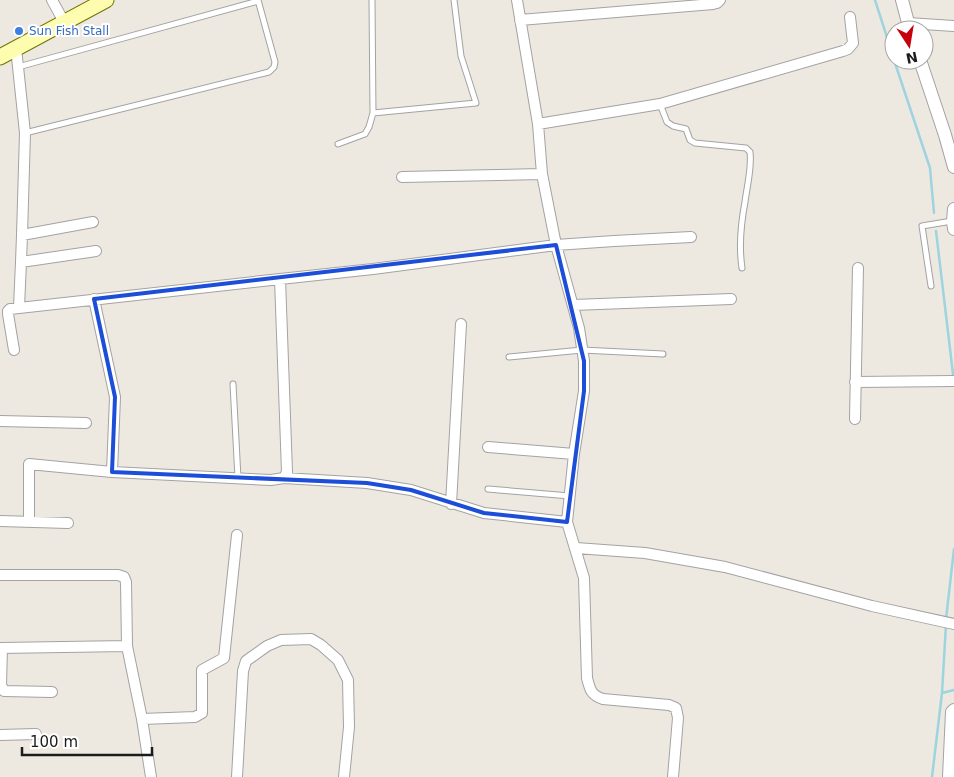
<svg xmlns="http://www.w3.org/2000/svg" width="954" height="777" viewBox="0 0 954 777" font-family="'DejaVu Sans',sans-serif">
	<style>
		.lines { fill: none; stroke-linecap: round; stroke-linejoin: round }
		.stream { stroke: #9dd4df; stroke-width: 2.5 }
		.service-casing { stroke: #a3a3a3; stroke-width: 7 }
		.minor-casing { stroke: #a3a3a3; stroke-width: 12 }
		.tertiary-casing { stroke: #a3a3a3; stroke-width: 14 }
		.secondary-casing { stroke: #707500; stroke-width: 17 }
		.service { stroke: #fff; stroke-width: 5 }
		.minor { stroke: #fff; stroke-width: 10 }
		.tertiary { stroke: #fff; stroke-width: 12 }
		.secondary { stroke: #fdfcaf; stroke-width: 15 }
		.marked { fill: none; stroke: #1d4ed8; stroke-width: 4; stroke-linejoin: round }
		.shop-dot { fill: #3f7fe0; stroke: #fff; stroke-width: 2 }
		.labels { text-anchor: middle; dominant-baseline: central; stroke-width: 4; stroke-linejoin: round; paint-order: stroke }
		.shop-label { font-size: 12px; fill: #366cbe; stroke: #fff; text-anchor: start }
	</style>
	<rect width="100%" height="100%" fill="#eee9e0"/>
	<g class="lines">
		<!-- stream -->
		<path class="stream" d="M875,0l19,59
			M894,60l36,108 4,45
			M936,231l17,143
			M946,619l8,-70
			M942,693l12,-3
			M932,777l10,-84 4,-69"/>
		<!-- service casing -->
		<g class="service-casing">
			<path id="service" d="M18,67l240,-66
				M660,104l7,18 6,4 13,3 4,11 5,3 51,5 4,4c2,16 -3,34 -5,50 -4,21 -6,46 -3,66
				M373,113l103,-10 -15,-47 -7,-56
				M25,133l244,-61 5,-5 1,-5 -17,-62
				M338,144l27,-10 4,-7 4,-14 -1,-113
				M931,286l-9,-60 30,-5
				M509,357l73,-7 81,4
				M233,384l5,94
				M488,489l82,7"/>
		</g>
		<!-- minor casing -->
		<g class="minor-casing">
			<path id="minor" d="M52,0l12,22
				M517,0l21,124 4,50 14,71 23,83 5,33v30l-10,63 -7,68 17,56 3,100c3,12 4,17 16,21l66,6 7,3 2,10 -5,59
				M520,20l193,-16 4,-1 3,-3
				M908,23l46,3
				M16,48l9,85 -3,102 71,-13
				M538,124l122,-20 183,-53 5,-2 5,-6 -3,-26
				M402,177l140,-3
				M21,262l1,-27
				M94,299l21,98 -3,75
				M573,305l158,-6
				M19,307l2,-45 75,-11
				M14,350l-6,-36v-3l2,-2 270,-30
				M855,382l99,-1
				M855,419l3,-151
				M0,421l86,2
				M488,447l86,7
				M284,478l83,5 44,7 73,23 83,9
				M451,504l10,-180
				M0,521l68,2
				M29,522v-58l83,8 159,8 13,-2 3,-6 -7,-193 93,-10 183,-24 58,-4 77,-4
				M576,548l69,5 80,14 147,39 82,18
				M0,575h118l6,2 2,5 1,64 15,73 9,58
				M0,648l127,-2
				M2,648l-1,37 3,6 48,1
				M142,719l53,-2 7,-4v-43l22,-12 13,-123
				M0,735l36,-1
				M237,777l6,-106 3,-10 21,-15 14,-6 30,-1 10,6 17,15 10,20 1,47 -5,50"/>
		</g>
		<!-- tertiary casing -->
		<g class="tertiary-casing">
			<path id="tertiary" d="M902,0l8,30
				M920,60l25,75 9,32
				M954,209l-1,12 1,8
				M949,777l3,-65 2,-2"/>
		</g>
		<!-- secondary casing -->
		<g class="secondary-casing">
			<path id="secondary" d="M0,57l106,-57"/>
		</g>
		<!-- service -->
		<use href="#service" class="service"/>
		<!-- minor -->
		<use href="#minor" class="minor"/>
		<!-- tertiary -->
		<use href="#tertiary" class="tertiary"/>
		<!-- secondary -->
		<use href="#secondary" class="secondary"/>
	</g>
	<!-- marked area -->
	<path class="marked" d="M556,245l28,116v30l-17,131 -83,-9 -73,-23 -44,-7 -255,-11 3,-75 -21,-98z"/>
	<!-- markers -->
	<circle class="shop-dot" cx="19" cy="31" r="5"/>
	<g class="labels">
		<!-- shop labels -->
		<g class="shop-label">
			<text x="29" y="31">Sun Fish Stall</text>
		</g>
	</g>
	<!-- north arrow -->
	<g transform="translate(909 45) rotate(168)"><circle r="24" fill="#ffffff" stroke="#a4a4a4"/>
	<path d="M0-4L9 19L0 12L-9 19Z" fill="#c7000c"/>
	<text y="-8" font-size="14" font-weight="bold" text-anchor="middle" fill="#1c1c1c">N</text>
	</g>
	<!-- scale -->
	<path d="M22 747v8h130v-8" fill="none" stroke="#1c1c1c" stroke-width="2.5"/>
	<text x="30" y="747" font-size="15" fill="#1c1c1c" stroke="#ffffff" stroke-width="4" paint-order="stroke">100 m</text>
</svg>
